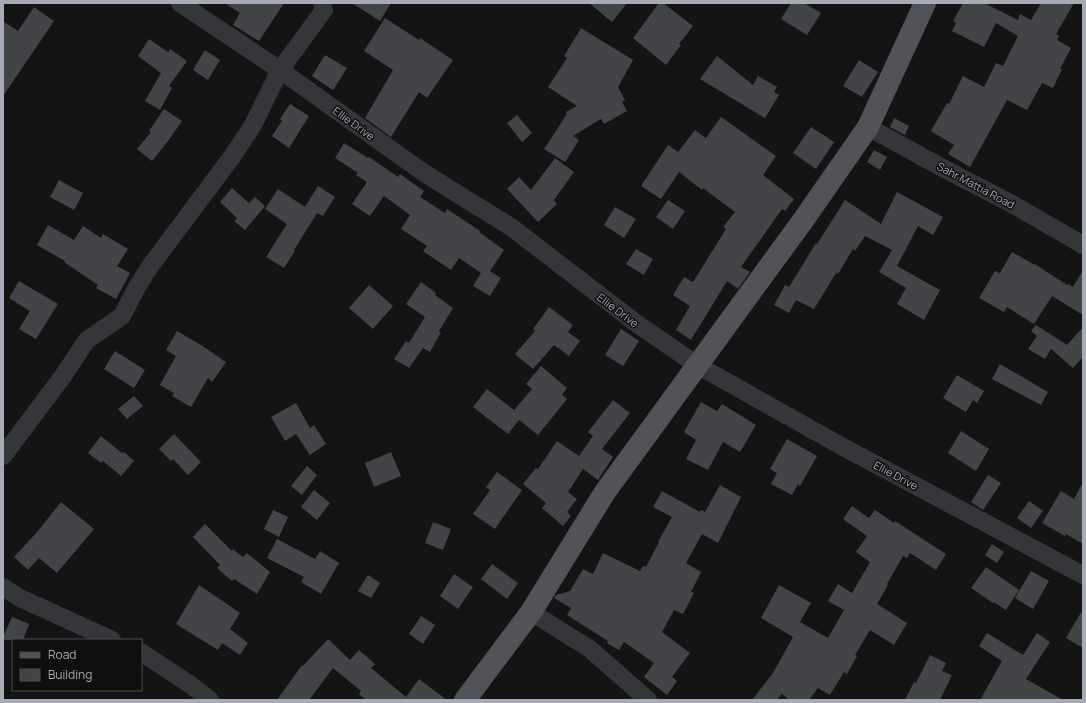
<svg xmlns="http://www.w3.org/2000/svg" width="1086" height="703" viewBox="0 0 1086 703" font-family="Manrope,sans-serif">
	<style>
		.building { fill: #434448 }
		.lines { fill: none; stroke-linecap: round; stroke-linejoin: round }
		.minor { stroke: #35363a; stroke-width: 18 }
		.major { stroke: #515359; stroke-width: 22 }
		.labels { text-anchor: middle; dominant-baseline: central; stroke-width: 3; stroke-linejoin: round; paint-order: stroke }
		.street-label { font-size: 11px; fill: #a6abb5; stroke: #0f0f10 }
	</style>
	<rect width="100%" height="100%" fill="#141415"/>
	<!-- building -->
	<path class="building" d="M225,3h59l-25,38 -26,-16 7,-12z
		M352,3h39l-11,18z
		M589,3h38l-15,19z
		M659,3h4l30,23 -14,18 2,1 -15,20 -33,-27z
		M791,3h13l17,10 -14,22 -26,-16z
		M963,3h21l34,17 2,-6 11,6 10,-17h33l-18,31 3,2 -2,4 14,8 -11,21h2l-9,19 -11,-5 -15,27 -20,-10 -37,67 -22,-13 6,-9 -23,-14 16,-28 2,1 14,-28 21,11 12,-24 7,3 15,-30 -22,-13 -12,24 -32,-16 4,-8 -3,-2z
		M34,7l20,14 -51,75v-75l15,10z
		M385,18l34,22 1,-2 33,22 -26,38 -8,-6 -28,45 -26,-19 28,-48 -29,-19z
		M581,28l52,32 -15,27 7,13 -3,2 5,9 -23,13 -3,-5 -28,17 6,4 -14,22 -21,-13 23,-35 -1,-2 11,-6 -29,-19 19,-29 -3,-2z
		M149,39l19,13 2,-3 17,12 -18,25 3,2 -12,22 -15,-9 16,-28 -23,-17z
		M205,50l15,10 -12,20 -15,-10z
		M325,55l22,13 -14,22 -21,-14z
		M717,56l36,29 5,-9 19,11 -3,5 5,3 -14,23 -65,-39z
		M859,60l19,12 -16,25 -19,-11z
		M290,104l19,12 -20,32 -17,-12 10,-15 -2,-2z
		M164,109l18,12 -14,20 -16,20 -15,-12 14,-17 -2,-1z
		M517,115l15,18 -10,9 -15,-19z
		M721,117l55,39 -13,19 31,24 -9,12 -3,-2 -41,58 9,5 -12,17 -11,-8 -36,59 -15,-10 14,-24 -17,-11 11,-18 9,5 33,-53 -3,-2 12,-15 -32,-24 -1,2 -23,-18 -18,27 -20,-13 27,-41 10,7 17,-22 11,8z
		M894,118l15,8 -4,9 -15,-8z
		M811,127l23,15 -18,27 -23,-16z
		M344,143l24,15 1,-1 29,20 2,-3 24,17 -4,6 25,16 2,-4 33,22 -1,1 25,18 -14,21 11,7 -11,18 -17,-10 8,-13 -22,-15 -8,12 -28,-19 4,-5 -26,-17 9,-14 -26,-19 -14,20 -18,-12 15,-22 -11,-7 2,-2 -23,-15z
		M874,150l13,7 -7,13 -13,-8z
		M555,158l19,14 -20,28 3,4 -19,18 -31,-33 12,-12 12,13z
		M59,180l24,13 -9,17 -24,-13z
		M318,186l17,11 -12,19 -6,-3 -23,37 1,1 -11,17 -18,-11 21,-33 -22,-15 13,-20 27,18z
		M232,188l17,15 6,-6 10,9 -20,24 -11,-9 3,-3 -17,-16z
		M897,192l46,25 -10,18 -15,-9 -21,40 43,24 -16,30 -27,-16 9,-16 -27,-16 13,-22 -27,-14 -10,15 -2,-2 -15,25 -2,-1 -22,36 -18,-9 -7,13 -15,-8 11,-20 4,2 27,-44 1,1 28,-44 36,24z
		M668,200l17,11 -12,18 -17,-12z
		M615,207l21,12 -12,19 -20,-13z
		M48,225l26,15 9,-14 18,12 2,-4 25,15 -11,17 13,7 -14,26 -20,-11 2,-3 -34,-23 1,-1 -28,-16z
		M636,249l17,10 -9,16 -18,-11z
		M1012,252l23,13v-1l32,21 1,-1 5,3 10,-17v45l-31,-19 -18,28 -27,-17 -3,5 -25,-14 16,-27 5,2z
		M19,281l39,23 -22,35 -17,-10 11,-18 -21,-13z
		M421,282l15,11 -1,2 18,13 -14,23 2,1 -11,20 -7,-4 -14,20 -15,-9 12,-18 3,2 16,-26 -19,-13z
		M369,285l24,21 -20,23 -24,-21z
		M549,307l24,18 -5,7 12,9 -11,15 -15,-11 -21,24 -18,-15 20,-23 -2,-2z
		M1036,325l31,20 16,-18v30l-10,11 -22,-19 -6,10 -17,-10 9,-13 -6,-5z
		M621,329l18,12 -16,25 -18,-11z
		M177,331l24,14 25,17 -14,20 -4,-4 -17,29 -19,-11 2,-3 -14,-8 16,-29 -10,-6z
		M115,351l30,19 -11,18 -30,-19z
		M1000,364l48,28 -7,13 -49,-26z
		M541,366l26,22 -5,7 5,4 -29,36 -19,-15 -11,14 -35,-27 14,-18 27,21 18,-21 -6,-5z
		M957,375l27,16 -7,12 -4,-3 -7,12 -23,-14z
		M134,396l9,10 -16,13 -9,-10z
		M613,400l17,13 -28,36 11,8 -15,23 -15,-11 -15,23 9,7 -10,13 4,4 -8,10 -21,-18 4,-5 -23,-19 13,-16 2,1 19,-28 22,15 14,-20 -5,-4z
		M701,402l16,9 5,-7 34,21 -16,27 -17,-10 -15,28 -22,-11 10,-19 -12,-8z
		M296,403l14,25 4,-3 12,19 -16,11 -14,-21 -11,7 -14,-24z
		M961,431l28,18 -13,22 -28,-18z
		M174,434l27,28 -13,13 -15,-16 -2,2 -12,-12z
		M101,436l21,17 2,-1 10,9 -13,15 -18,-15 -2,2 -13,-10z
		M787,439l30,17 -17,30 -2,-2 -6,11 -21,-11 6,-11 -7,-4z
		M391,452l10,24 -27,11 -9,-24z
		M307,466l10,9 -15,20 -11,-9z
		M497,472l25,18 -27,39 -22,-15 17,-24 -4,-3z
		M988,475l13,8 -18,27 -12,-8z
		M1083,482v62l-17,-10 -1,2 -23,-13 19,-32 13,8z
		M720,485l21,12 -23,46 -16,-9 -16,29 15,9 -10,20 3,1 -11,21 -9,-4 -12,22 28,21 -18,24 5,4 -10,14 -23,-18 10,-14 -30,-21 -5,8 -12,-7 1,-2 -41,-26 4,-7 -17,-10 2,-3 14,-4 13,-22 10,5 10,-21 37,18 3,-5 3,1 13,-25h-1l14,-25 -19,-10 9,-16 38,21 1,-2 4,2z
		M314,490l16,13 -13,17 -16,-13z
		M1029,501l14,10 -12,17 -14,-10z
		M61,502l33,27 -37,44 -18,-15 -11,12 -14,-13 24,-26z
		M852,506l17,12 6,-8 19,13 1,-2 51,33 -10,16 -26,-17 -3,5 -4,-2 -16,28 1,1 -11,19 30,19 -13,22 -24,-15 -15,25 2,1 -10,18 -3,-2 -14,23 -12,-7 -9,12h-20l-7,-6 -5,6h-25l21,-27 20,-36 -32,-19 18,-33 32,18 -11,19 28,16 16,-28 -16,-9 10,-17 14,9 18,-31 -14,-10 11,-16 -24,-17z
		M273,510l15,7 -9,20 -15,-8z
		M433,522l18,7 -8,21 -18,-7z
		M205,524l27,27 1,-2 10,8 4,-4 23,19 -13,22 -23,-15 -2,2 -15,-13 3,-3 -27,-28z
		M277,539l38,20 5,-8 19,12 -18,31 -20,-12 3,-5 -37,-19z
		M992,544l12,8 -7,11 -12,-8z
		M492,564l26,19 -11,16 -26,-20z
		M986,567l33,23 -13,20 -12,-8 -1,1 -22,-15z
		M1031,571l18,10 -16,28 -18,-11z
		M454,574l19,13 -15,22 -18,-13z
		M368,575l12,8 -9,15 -13,-7z
		M199,585l41,28 -10,16 18,14 -8,12 -18,-12 -4,7 -42,-26z
		M1083,609v39l-17,-10z
		M421,616l14,9 -12,19 -14,-10z
		M12,617l17,7 -6,16h-20v-3z
		M987,633l36,22 14,-22 13,9 -24,37 37,21h-83l22,-39 -23,-15z
		M328,639l22,21 9,-10 16,14 -4,4 35,29 13,-18 28,21h-81l-7,-6 2,-3 -28,-23 -24,32h-32l25,-35 1,1z
		M930,655l16,8 -4,8 10,4 -12,25h-35l9,-18 2,1z"/>
	<g class="lines">
		<!-- minor -->
		<path class="minor" d="M180,3l100,67 144,103 87,54 125,96 61,42 146,82 240,128
			M868,127l71,39 73,38 71,41
			M3,456l60,-80 24,-36 35,-24 15,-29 14,-22 80,-107 22,-33 27,-55 44,-60 -2,-7
			M3,587l17,11 92,42
			M531,612l59,37 58,51
			M141,652l50,33 19,15"/>
		<!-- major -->
		<path class="major" d="M465,700l66,-88 74,-120 199,-273 64,-92 57,-124"/>
	</g>
	<g class="labels">
		<!-- street labels -->
		<g class="street-label">
			<text transform="translate(354 123) rotate(36)">Ellie Drive</text>
			<text transform="translate(976 185) rotate(28)">Sahr Mattia Road</text>
			<text transform="translate(618 310) rotate(37)">Ellie Drive</text>
			<text transform="translate(896 475) rotate(28)">Ellie Drive</text>
		</g>
	</g>
	<!-- border -->
	<rect width="1086" height="703" fill="none" stroke="#a6abb5" stroke-width="8"/>
	<!-- legend -->
	<rect x="12" y="639" width="130" height="52" fill="#0f0f10" stroke="#4b4d52"/>
	<rect x="20" y="652" width="20" height="6" fill="#515359" stroke="#4b4d52"/>
	<text x="48" y="659" font-size="12" fill="#a6abb5">Road</text>
	<rect x="20" y="669" width="20" height="12" fill="#434448" stroke="#4b4d52"/>
	<text x="48" y="679" font-size="12" fill="#a6abb5">Building</text>
</svg>
